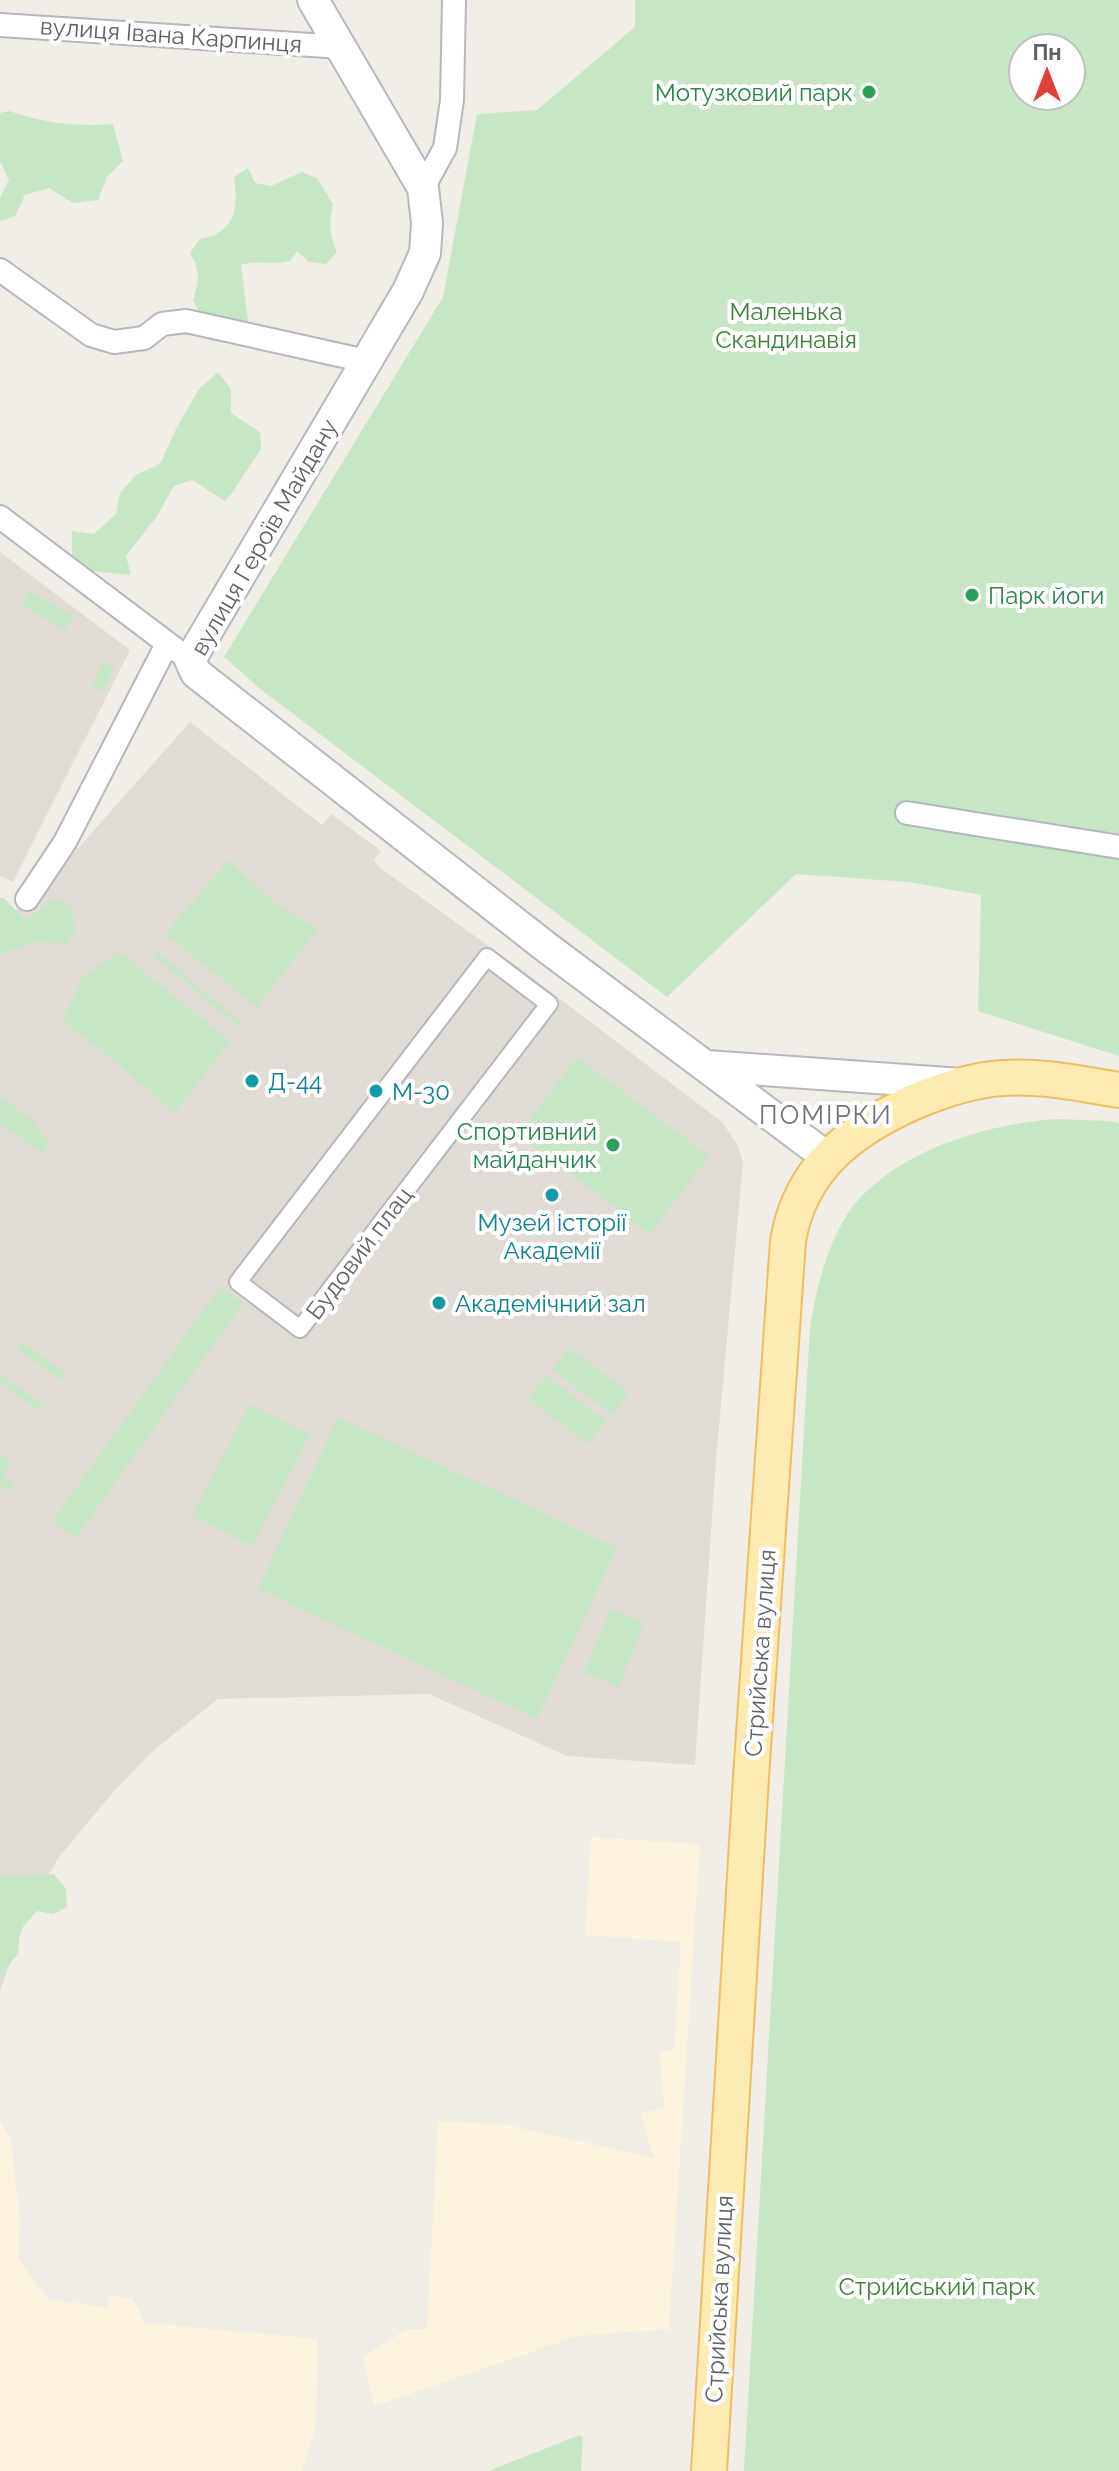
<svg xmlns="http://www.w3.org/2000/svg" width="1119" height="2471" viewBox="0 0 1119 2471" font-family="Raleway,sans-serif">
	<style>
		.commercial { fill: #fdf4df }
		.education { fill: #e0dcd5 }
		.green { fill: #c7e6c5; fill-rule: evenodd }
		.lines { fill: none; stroke-linecap: round; stroke-linejoin: round }
		.pedestrian-casing { stroke: #b4b7bb; stroke-width: 20 }
		.minor-casing { stroke: #b4b7bb; stroke-width: 26 }
		.secondary-casing { stroke: #b5b9be; stroke-width: 34 }
		.primary-casing { stroke: #ecbe64; stroke-width: 38 }
		.pedestrian { stroke: #fff; stroke-width: 16 }
		.minor { stroke: #fff; stroke-width: 22 }
		.secondary { stroke: #fff; stroke-width: 30 }
		.primary { stroke: #fcebb0; stroke-width: 34 }
		.leisure-dot { fill: #2e9e5b; stroke: #fff; stroke-width: 3 }
		.culture-dot { fill: #0f9aa8; stroke: #fff; stroke-width: 3 }
		.labels { text-anchor: middle; dominant-baseline: central; stroke-width: 8; stroke-linejoin: round; paint-order: stroke }
		.street-label { font-size: 24px; fill: #5e6267; stroke: #fff }
		.leisure-label { font-size: 24px; fill: #27864d; stroke: #fff; text-anchor: end }
		.park-label { font-size: 24px; fill: #3a8339; stroke: #fff }
		.culture-label { font-size: 24px; fill: #0d838f; stroke: #fff; text-anchor: start }
		.neighbourhood-label { font-size: 26px; letter-spacing: 2px; fill: #6f7478; stroke: #fff }
	</style>
	<rect width="100%" height="100%" fill="#f0ede7"/>
	<!-- commercial -->
	<path class="commercial" d="M591,1837l109,7 -31,485 -91,7 -204,70 -11,-49 44,-28h20l11,-208 64,3 152,34 -14,-45 25,-5 -6,-56 15,-2 7,-108 -96,-7z
		M0,2121l11,19 9,82 -2,36 30,41 59,9 2,-12 23,2 13,25 173,16 -2,86 -14,46h-302z"/>
	<!-- education -->
	<path class="education" d="M0,552l130,98 -117,232 -13,-6z
		M190,722l132,103 9,-11 50,37 -7,10 5,6 147,106 196,149 16,23 5,18 -27,297 -21,305 -128,-9 -138,-62 -211,5 -63,50 -41,42 -55,66 -28,48 -31,86v-1061l11,-20 13,-1z"/>
	<!-- green -->
	<path class="green" d="M635,0h484v1056l-141,-45 3,-116 -73,-13 -112,-8 -129,123 -408,-309 -35,-31 219,-360 34,-183 60,-4 98,-83zM1023,48h48v48h-48z
		M9,111c35,12 67,16 104,13l10,37 -16,16 -9,23 -25,3 -24,-15 -24,7 -10,21 -15,5v-23l9,-18 -9,-19v-48z
		M248,168l7,15 16,3 31,-14 15,6 16,26c-4,18 -4,30 4,48l-11,12 -17,-2 -12,-11 -7,10c-20,5 -29,-2 -49,4l7,56 -16,4 -31,-10 -8,-15c6,-20 8,-29 -3,-47l10,-14c35,-6 39,-30 34,-62z
		M218,372l13,17v24l29,19 1,17 -29,44 -7,8 -33,-21 -18,6 -17,30 -31,40 5,19 -42,-4 -17,-17v-23l22,3 22,-20 4,-21 16,-18 24,-11 16,-35 23,-40z
		M29,591l44,25 -8,14 -44,-25z
		M103,662l11,5 -11,25 -11,-5z
		M228,860l48,44 42,25 -61,78 -92,-73z
		M0,898h4l21,22 31,-22 17,11 1,24 -7,10 -32,-1 -32,11 -3,4z
		M119,951l111,91 -56,71 -57,-50 -55,-42 20,-43z
		M156,951l86,72 -3,4 -86,-72z
		M577,1057l132,99 -59,78 -132,-100z
		M0,1097l32,23 17,22 -6,11 -43,-29z
		M1059,1119l49,2 11,2v1348h-375l65,-1128c2,-42 20,-111 49,-143 48,-53 133,-77 201,-81z
		M220,1287l23,16 -167,235 -24,-17z
		M22,1342l46,33 -5,6 -46,-32z
		M569,1348l60,44 -17,22 -60,-44z
		M0,1374l43,31 -4,6 -39,-29z
		M546,1375l60,46 -18,23 -60,-45z
		M250,1404l60,31 -58,111 -60,-30z
		M338,1417l279,131 -80,171 -279,-130z
		M0,1453l13,10 -10,12 12,9 -6,8 -9,-7z
		M610,1609l34,14 -26,64 -34,-14z
		M54,1874l12,15 1,18 -14,7 -16,-3 -17,19 -2,24 -18,21v-99z
		M580,2435l3,3 -2,33h-93z"/>
	<g class="lines">
		<!-- pedestrian casing -->
		<g class="pedestrian-casing">
			<path id="pedestrian" d="M487,957l62,47 -249,325 -62,-47z"/>
		</g>
		<!-- minor casing -->
		<g class="minor-casing">
			<path id="minor" d="M0,25l342,22
				M423,188l22,-40 7,-48 2,-100
				M0,270l91,65 23,7 30,-4 18,-14 24,-3 180,40
				M0,517l179,135
				M907,813l212,34
				M27,899l38,-57 102,-198"/>
		</g>
		<!-- secondary casing -->
		<g class="secondary-casing">
			<path id="secondary" d="M313,0l110,188 4,35 -2,30 -17,38 -218,369 6,13 350,274 282,211
				M707,1066l254,18"/>
		</g>
		<!-- primary casing -->
		<g class="primary-casing">
			<path id="primary" d="M709,2471l42,-694 37,-536c12,-72 62,-111 126,-139 28,-12 58,-22 89,-24 39,-3 77,6 116,12"/>
		</g>
		<!-- pedestrian -->
		<use href="#pedestrian" class="pedestrian"/>
		<!-- minor -->
		<use href="#minor" class="minor"/>
		<!-- secondary -->
		<use href="#secondary" class="secondary"/>
		<!-- primary -->
		<use href="#primary" class="primary"/>
	</g>
	<!-- markers -->
	<g class="leisure-dot">
		<circle cx="869" cy="92" r="8"/>
		<circle cx="972" cy="595" r="8"/>
		<circle cx="613" cy="1145" r="8"/>
	</g>
	<g class="culture-dot">
		<circle cx="252" cy="1081" r="8"/>
		<circle cx="376" cy="1091" r="8"/>
		<circle cx="552" cy="1195" r="8"/>
		<circle cx="439" cy="1303" r="8"/>
	</g>
	<g class="labels">
		<!-- street labels -->
		<g class="street-label">
			<text transform="translate(171 35) rotate(4)">вулиця Івана Карпинця</text>
			<text transform="translate(264 537) rotate(-60)">вулиця Героїв Майдану</text>
			<text transform="translate(359 1253) rotate(-53)">Будовий плац</text>
			<text transform="translate(760 1653) rotate(-86)">Стрийська вулиця</text>
			<text transform="translate(719 2299) rotate(-87)">Стрийська вулиця</text>
		</g>
		<!-- leisure labels -->
		<g class="leisure-label">
			<text x="853" y="92">Мотузковий парк</text>
			<text x="988" y="595" text-anchor="start">Парк йоги</text>
			<text x="597" y="1131">Спортивний<tspan x="597" dy="28">майданчик</tspan></text>
		</g>
		<!-- park labels -->
		<g class="park-label">
			<text x="786" y="311">Маленька<tspan x="786" dy="28">Скандинавія</tspan></text>
			<text x="937" y="2286">Стрийський парк</text>
		</g>
		<!-- culture labels -->
		<g class="culture-label">
			<text x="268" y="1081">Д-44</text>
			<text x="392" y="1091">М-30</text>
			<text x="552" y="1222" text-anchor="middle">Музей історії<tspan x="552" dy="28">Академії</tspan></text>
			<text x="455" y="1303">Академічний зал</text>
		</g>
		<!-- neighbourhood labels -->
		<g class="neighbourhood-label">
			<text x="826" y="1115">ПОМІРКИ</text>
		</g>
	</g>
	<!-- north arrow -->
	<g transform="translate(1047 72)"><circle r="38" fill="#ffffff" stroke="#bfc0c2" stroke-width="2"/>
	<path d="M0-6L14 30L0 20L-14 30Z" fill="#e23f3b"/>
	<text y="-12" font-size="22" font-weight="bold" text-anchor="middle" fill="#5e6267">Пн</text>
	</g>
</svg>
